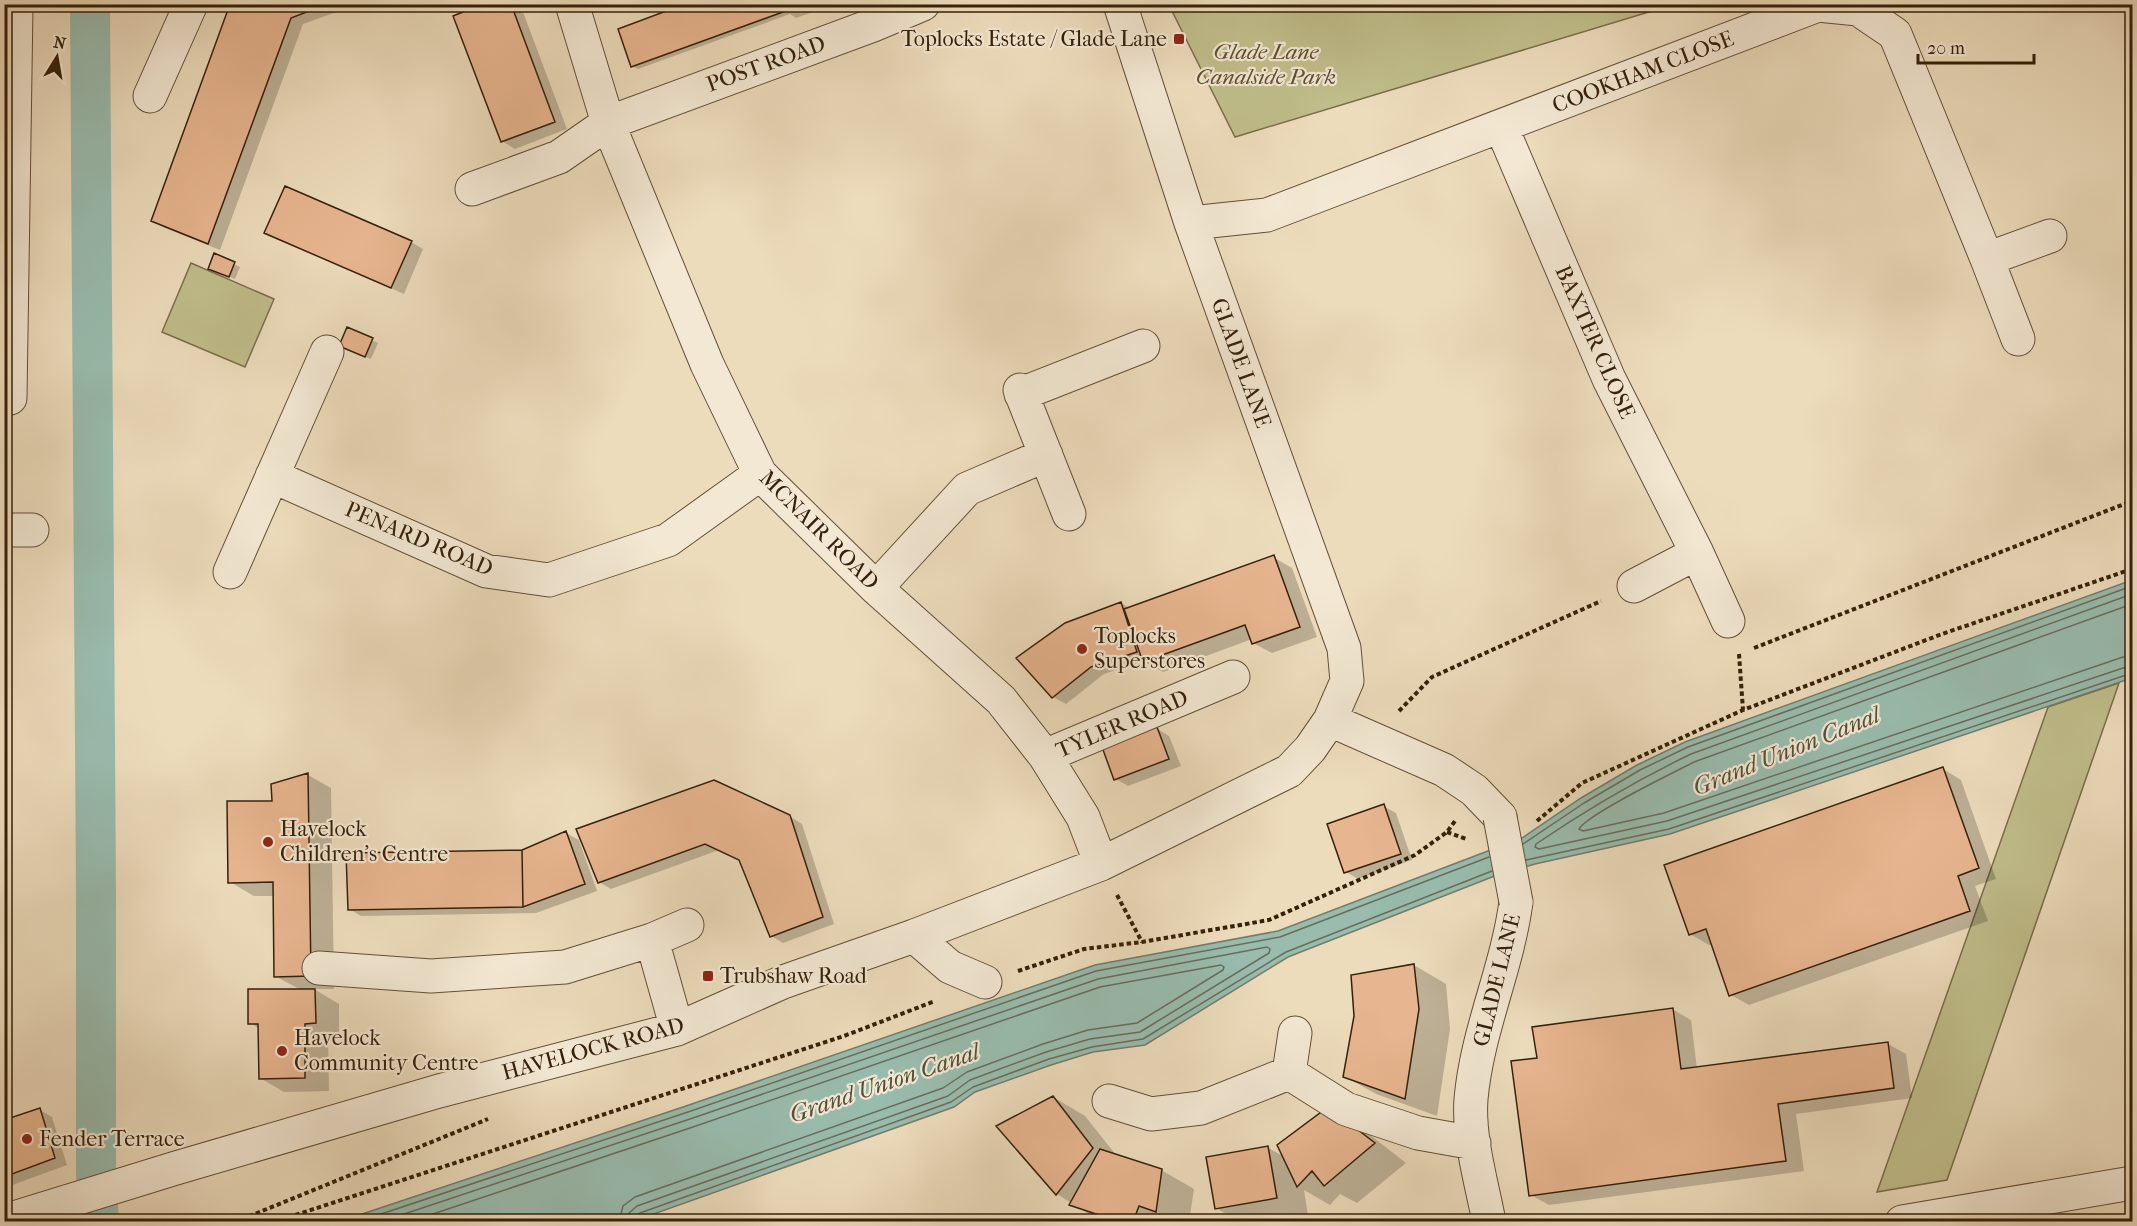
<svg xmlns="http://www.w3.org/2000/svg" width="2137" height="1226" viewBox="0 0 2137 1226" font-family="'IM FELL French Canon',serif">
	<style>
		.green { fill: #c0be8b; stroke: #7a6f4a; stroke-width: 1.5 }
		.water { fill: #99bcae; stroke: #717e6c; stroke-width: 1.5 }
		.shadow { fill: #0003 }
		.lines { fill: none; stroke-linecap: round; stroke-linejoin: round }
		.shore { stroke: #676e5c; stroke-width: 1.5 }
		.canal { stroke: #99bcae; stroke-width: 40 }
		.building { fill: #e7b58f; stroke: #352009; stroke-width: 1.5 }
		.minor-casing { stroke: #634f36; stroke-width: 35 }
		.path { stroke: #352009; stroke-width: 4; stroke-dasharray: 4.5 3; stroke-linecap: butt }
		.minor { stroke: #f3e8d3; stroke-width: 33 }
		.minor-bridge-casing { stroke: #634f36; stroke-width: 35; stroke-linecap: butt }
		.minor-bridge { stroke: #f3e8d3; stroke-width: 33 }
		.poi-dot { fill: #8f2418; stroke: #f3e8d3; stroke-width: 2 }
		.labels { text-anchor: middle; dominant-baseline: central; stroke-width: 4.5; stroke-linejoin: round; paint-order: stroke }
		.poi-label { font-size: 22px; fill: #352009; stroke: #f3e8d3; text-anchor: start }
		.park-label { font-size: 22px; font-style: italic; fill: #5f4f30; stroke: #f3e8d3 }
		.street-label { font-size: 22px; fill: #352009; stroke: #f3e8d3 }
		.water-label { font-size: 24px; font-style: italic; fill: #534f3b; stroke: #f3e8d3 }
	</style>
	<rect width="100%" height="100%" fill="#eddcbc"/>
	<filter id="stains"><feTurbulence type="fractalNoise" baseFrequency=".00333" numOctaves="4"/><feColorMatrix values="0 0 0 0 .2 0 0 0 0 .09 0 0 0 0 .02 0 0 0 .5 -.17"/></filter>
	<radialGradient id="worn" r=".72"><stop offset=".6" stop-color="#630" stop-opacity="0"/><stop offset="1" stop-color="#630" stop-opacity=".3"/></radialGradient>
	<!-- green -->
	<path class="green" d="M1169,5h503l-437,132z
		M191,263l83,36 -29,68 -83,-35z
		M2119,683l-172,497 -70,12 171,-485z"/>
	<!-- water -->
	<path class="water" d="M2132,580v98l-462,156 -135,30 -43,13 -204,80 -143,88 -52,7 -42,13 -76,27 -21,15 -320,114 -296,1 348,-116 409,-141 183,-34 244,-93 59,-40 56,-33 48,-23z"/>
	<!-- shadow -->
	<path class="shadow" d="M232,4h127l-56,20 -83,226 -55,-22 -12,-7z
		M488,4h32l47,125 -52,20 -13,-8z
		M690,4h145l-39,14 -6,-4 -152,55 -6,-3z
		M266,232l145,10 12,7 -19,45z
		M215,255l25,12 -5,12 -20,-8z
		M348,329l30,14 -7,16 -24,-10z
		M1273,557l19,11 25,69 -45,16 -19,-10 -1,-4 -89,33 -20,-11 -39,13 -38,30 -13,-7 68,-94 10,6z
		M1156,728l13,8 12,30 -53,20 -12,-7z
		M1943,769l18,11 35,99 -21,7 13,35 -239,84 -18,-10 -18,-51 -4,1 -19,-11z
		M308,775l23,13 3,201h-20l25,15v32l-11,1 1,54 -45,1 -24,-14v-49l-10,-6 51,-33 -26,-14v-80h-21l-24,-14 43,-80z
		M1383,806l13,7 16,47 -54,19 -12,-7z
		M789,816l13,8 32,100 -51,19 -12,-7 -30,-75 -22,-11 -108,39 -12,-7 -21,-52z
		M566,833l13,7 18,51 -61,22 -175,3 -12,-7 173,-57z
		M1414,965l32,19 4,45 -13,87 -61,-22 -32,-18z
		M1672,1009l19,11 6,49 191,-25 18,10 6,44 -116,16 8,57 -255,34 -18,-10 7,-136z
		M1053,1097l32,19 31,39 45,15 33,19 -5,33h-88l-44,-28 -58,-67z
		M40,1110l12,7 15,48 -63,23v-66z
		M1360,1127l46,36 -49,40 -17,-9 -10,11 -26,-15 4,26 -32,6h-36l-24,-14 52,-60 17,9z"/>
	<g class="lines">
		<!-- shore -->
		<path class="shore" d="M2132,594l-441,160c-54,26 -105,56 -155,90l-1,3 4,2 128,-28 465,-156
			M2132,604l-438,158c-19,10 -107,52 -115,67l4,2 81,-18 459,-156 9,-1
			M1523,844l61,-41 56,-33 48,-23 444,-161
			M1526,860l143,-31 463,-156
			M357,1222l331,-110 408,-141 184,-34 209,-80
			M380,1222l310,-103 408,-140 169,-32 3,2 -1,4 -129,79 -50,7 -44,13 -76,28 -22,16 -311,110 -8,7 -1,9
			M409,1222l284,-95 407,-140 121,-22 3,2 -1,3 -86,53 -49,7 -45,14 -76,28 -24,16 -308,109 -12,9 -4,16
			M635,1222l1,-6 4,-3 311,-111 22,-15 76,-28 43,-12 51,-8 143,-87 206,-81"/>
		<!-- canal -->
		<path class="canal" d="M90,4l6,889v280l3,49"/>
	</g>
	<!-- building -->
	<path class="building" d="M230,4h97l-36,14 -83,226 -57,-23z
		M483,4h28l44,118 -54,20 -48,-126z
		M685,4h95l3,8 -152,55 -13,-38z
		M780,4h24l-21,8z
		M285,186l127,55 -21,47 -127,-55z
		M214,253l21,9 -6,15 -21,-8z
		M347,327l26,11 -8,19 -26,-11z
		M1274,555l26,72 -48,17 -7,-19 -102,37 -19,-53z
		M1121,602l16,50 -46,15 -39,31 -36,-40 49,-35z
		M1157,727l12,32 -55,21 -12,-33z
		M1943,767l36,101 -21,8 12,35 -241,85 -23,-67 -17,6 -25,-70z
		M308,773l3,203 -37,1 -1,-95 -45,1 -1,-82h45l-1,-17z
		M714,780l76,35 33,102 -53,20 -31,-77 -34,-16 -107,39 -22,-54z
		M1384,804l17,50 -57,19 -17,-49z
		M566,831l19,53 -62,23 -1,-57z
		M522,850l1,57 -175,3 -2,-57z
		M1414,964l5,45 -14,90 -62,-22 11,-61 -3,-41z
		M248,989h67l1,34 -11,1v54l-46,1 -1,-55h-10z
		M1673,1008l8,61 207,-27 6,46 -116,16 8,57 -257,35 -18,-135 26,-3 -5,-31z
		M1053,1096l40,52 -37,47 -60,-69z
		M1328,1107l47,36 -51,43 -12,-15 -15,16 -20,-42z
		M40,1108l15,50 -51,19v-57z
		M1268,1146l9,52 -62,11 -9,-52z
		M1100,1149l62,20 -6,43 -17,-6 -6,16h-13l-51,-17z"/>
	<g class="lines">
		<!-- minor casing -->
		<g class="minor-casing">
			<path id="minor" d="M572,4l36,119 99,241 53,110 116,114 125,112 44,56 38,61 18,47
				M4,6l12,1 -6,391h-6
				M150,96l41,-92
				M1501,126l108,253 88,174 31,68
				M472,189l87,-32 49,-34 265,-98 50,-21
				M1191,223l76,-8 551,-210 40,4 37,25 92,225 31,80
				M1987,259l63,-23
				M1020,390l49,124
				M1021,394l122,-48
				M272,476l214,95 63,9 119,-40 92,-66
				M4,530h28
				M230,572l97,-220
				M1634,586l63,-33
				M876,588l91,-99 79,-34
				M1330,720l114,50 30,20 26,27
				M1045,756l188,-79
				M914,936l36,31 35,15
				M652,940l25,89
				M319,968l112,8 134,-9 87,-27 35,-15
				M1289,1073l6,-40
				M1109,1101l42,13 50,-6 88,-35 57,36 72,24 56,10
				M4,1221l172,-53 263,-77 238,-62 106,-47 131,-46 187,-72 188,-93 21,-22 20,-29 17,-39 -3,-33 -153,-425 -71,-219
				M1489,1222c-7,-38 -21,-84 -18,-123 6,-68 36,-130 45,-197
				M1902,1222l230,-39"/>
		</g>
		<!-- path -->
		<path class="path" d="M1754,648l378,-147
			M1739,654l4,56
			M1399,711l33,-34 169,-76
			M1537,821l45,-38 161,-73 199,-76 190,-65
			M1447,832l19,7
			M1117,895l25,47
			M1018,971l66,-22 58,-7 127,-22 146,-65 32,-23 8,-11
			M235,1222l253,-103
			M274,1222l570,-186 91,-35"/>
		<!-- minor -->
		<use href="#minor" class="minor"/>
		<!-- minor-bridge casing -->
		<g class="minor-bridge-casing">
			<path id="minor-bridge" d="M1500,817l16,85"/>
		</g>
		<!-- minor-bridge -->
		<use href="#minor-bridge" class="minor-bridge"/>
	</g>
	<!-- markers -->
	<g class="poi-dot">
		<rect x="1173" y="33" width="12" height="12" rx="3"/>
		<circle cx="1082" cy="649" r="6"/>
		<circle cx="268" cy="842" r="6"/>
		<rect x="702" y="970" width="12" height="12" rx="3"/>
		<circle cx="282" cy="1051" r="6"/>
		<circle cx="27" cy="1139" r="6"/>
	</g>
	<g class="labels">
		<!-- poi labels -->
		<g class="poi-label">
			<text x="1167" y="39" text-anchor="end">Toplocks Estate / Glade Lane</text>
			<text x="1094" y="636">Toplocks<tspan x="1094" dy="25">Superstores</tspan></text>
			<text x="280" y="829">Havelock<tspan x="280" dy="25">Children's Centre</tspan></text>
			<text x="720" y="976">Trubshaw Road</text>
			<text x="294" y="1038">Havelock<tspan x="294" dy="25">Community Centre</tspan></text>
			<text x="39" y="1139">Fender Terrace</text>
		</g>
		<!-- park labels -->
		<g class="park-label">
			<text x="1266" y="52">Glade Lane<tspan x="1266" dy="25">Canalside Park</tspan></text>
		</g>
		<!-- street labels -->
		<g class="street-label">
			<text transform="translate(766 64) rotate(-20)">POST ROAD</text>
			<text transform="translate(1643 72) rotate(-21)">COOKHAM CLOSE</text>
			<text transform="translate(1595 342) rotate(66)">BAXTER CLOSE</text>
			<text transform="translate(1241 363) rotate(70)">GLADE LANE</text>
			<text transform="translate(819 530) rotate(45)">MCNAIR ROAD</text>
			<text transform="translate(419 539) rotate(23)">PENARD ROAD</text>
			<text transform="translate(1122 724) rotate(-23)">TYLER ROAD</text>
			<text transform="translate(1497 980) rotate(-76)">GLADE LANE</text>
			<text transform="translate(593 1049) rotate(-15)">HAVELOCK ROAD</text>
		</g>
		<!-- water labels -->
		<g class="water-label">
			<text transform="translate(1786 751) rotate(-22)">Grand Union Canal</text>
			<text transform="translate(884 1083) rotate(-19)">Grand Union Canal</text>
		</g>
	</g>
	<!-- margin -->
	<rect width="2137" height="1226" fill="none" stroke="#eddcbc" stroke-width="24"/>
	<rect x="6" y="6" width="2125" height="1214" fill="none" stroke="#352009" stroke-width="3"/>
	<rect x="12" y="12" width="2113" height="1202" fill="none" stroke="#352009" stroke-width="1.5"/>
	<!-- north arrow -->
	<g transform="translate(57 57) rotate(11)" stroke="#f3e8d3" stroke-width="4.5" paint-order="stroke">
	<path d="M0-4.5L10 22L0 15L-10 22Z" fill="#352009"/>
	<text y="-9" font-size="16" font-weight="bold" text-anchor="middle" fill="#352009">N</text>
	</g>
	<!-- scale -->
	<path d="M1918 54v9h116v-9" fill="none" stroke="#352009" stroke-width="3"/>
	<text x="1927" y="54" font-size="18" fill="#352009" stroke="#f3e8d3" stroke-width="4.5" paint-order="stroke">20 m</text>
	<rect width="100%" height="100%" filter="url(#stains)"/>
	<rect width="100%" height="100%" fill="url(#worn)"/>
</svg>
